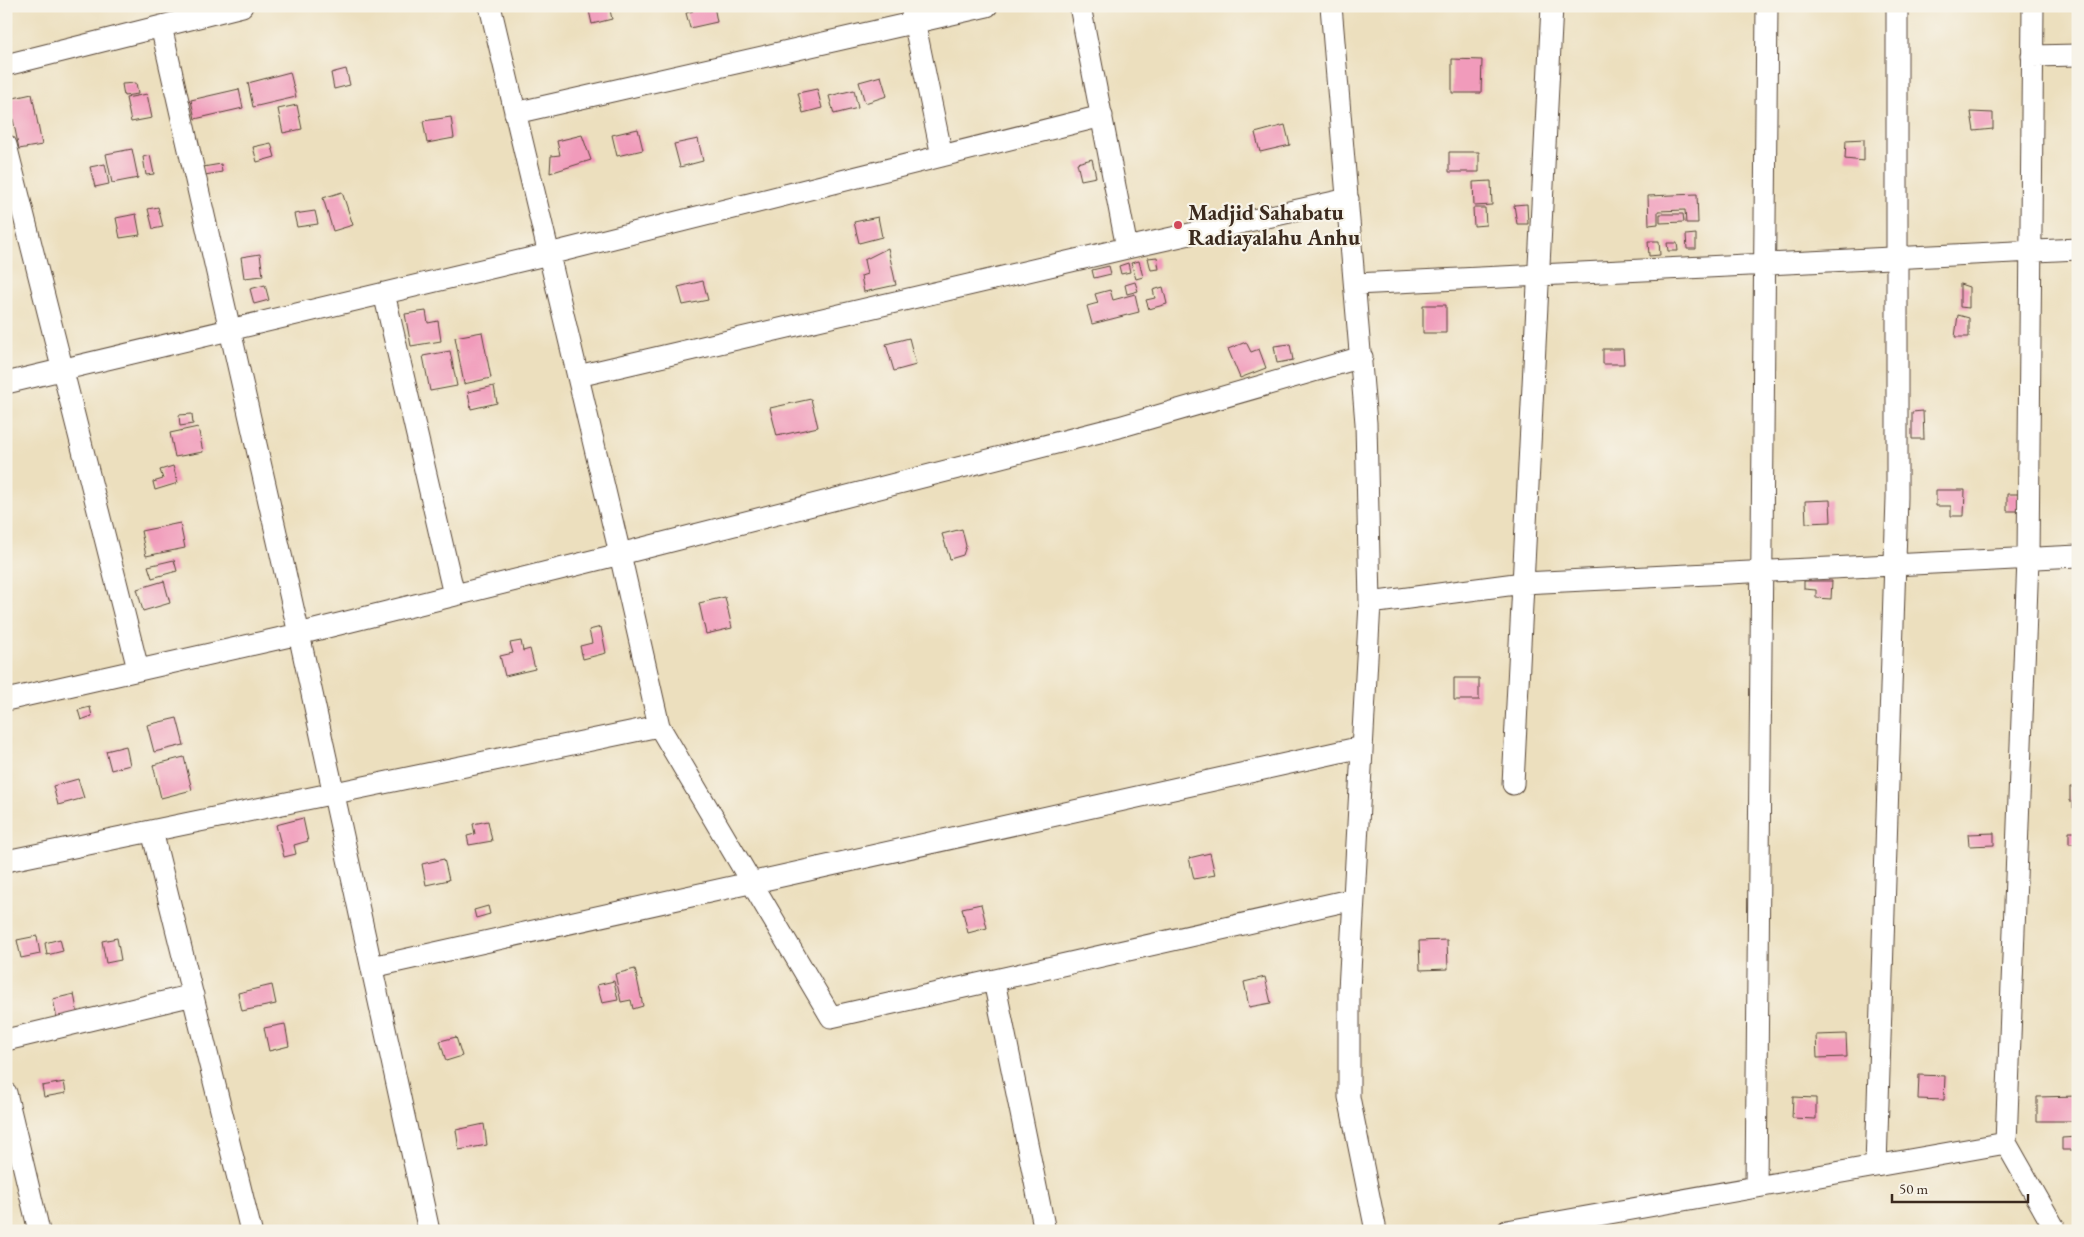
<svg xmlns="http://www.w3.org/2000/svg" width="2084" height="1237" viewBox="0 0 2084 1237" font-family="'EB Garamond',serif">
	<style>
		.building { fill: #f19bbb }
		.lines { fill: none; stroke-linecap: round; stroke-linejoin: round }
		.street-casing { stroke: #564536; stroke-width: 23 }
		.street { stroke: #fff; stroke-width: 21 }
		.poi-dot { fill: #d1495b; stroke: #f7f3e8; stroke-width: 2 }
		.labels { text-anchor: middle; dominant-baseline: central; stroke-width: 4.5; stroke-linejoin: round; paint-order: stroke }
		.poi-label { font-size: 22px; font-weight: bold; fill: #3b2a1e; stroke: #f7f3e8; text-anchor: start }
	</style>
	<rect width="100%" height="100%" fill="#f7f3e8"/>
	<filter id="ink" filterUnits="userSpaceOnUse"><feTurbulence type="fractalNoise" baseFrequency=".02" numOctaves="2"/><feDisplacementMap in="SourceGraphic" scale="10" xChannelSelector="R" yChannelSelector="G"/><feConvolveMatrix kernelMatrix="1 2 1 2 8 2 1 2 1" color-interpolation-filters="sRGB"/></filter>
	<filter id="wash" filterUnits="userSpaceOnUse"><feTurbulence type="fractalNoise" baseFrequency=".0096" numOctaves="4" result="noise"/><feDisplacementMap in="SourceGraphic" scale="20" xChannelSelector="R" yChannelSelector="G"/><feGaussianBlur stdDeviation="1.12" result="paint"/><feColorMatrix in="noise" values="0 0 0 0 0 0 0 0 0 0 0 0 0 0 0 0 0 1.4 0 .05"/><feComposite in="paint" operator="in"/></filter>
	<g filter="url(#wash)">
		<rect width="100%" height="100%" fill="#ecdfbe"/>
		<g id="blocks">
			<!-- building -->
			<path class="building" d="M588,6h21l3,13 -20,5z
				M691,6h23l3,16 -27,6 -4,-15 7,-2z
				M809,6h22v1l-21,4z
				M1452,59l30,1 -1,33h-29z
				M346,69l4,16 -16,4 -3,-16z
				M290,72l6,25 -43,10 -5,-24z
				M881,76l6,20 -22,7 -6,-21z
				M136,83l2,11 -14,2 -2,-12z
				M239,89l4,19 -48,11 -4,-19z
				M817,89l5,19 -19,5 -5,-20z
				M854,90l4,18 -24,6 -5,-18z
				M32,94l10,51 -23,4 -10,-50z
				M147,94l5,24 -21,4 -5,-24z
				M297,105l5,24 -19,4 -5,-24z
				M1971,112l22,1v16l-19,2z
				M451,117l3,21 -27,5 -4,-22z
				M1285,125l5,20 -30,7 -5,-19z
				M638,129l5,21 -26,6 -5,-21z
				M582,135l9,25 -41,13 1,-17 9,-1 -3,-14z
				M698,139l5,22 -23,6 -6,-23z
				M1864,139v22l-19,-2 1,-19z
				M271,143l4,14 -18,5 -4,-15z
				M132,149l6,29 -26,5 -6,-29z
				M1449,152h30v20h-30z
				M150,155l4,19 -8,1 -3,-18z
				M1092,159l4,18 -15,3 -4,-17z
				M105,164l4,20 -14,3 -5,-20z
				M221,164l1,8 -17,3 -2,-8z
				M1491,181l1,24 -18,1 -1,-24z
				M342,192l11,33 -20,6 -10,-33z
				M1697,194l1,29h-12l-1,-13 -27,1v13l-9,1 -1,-29z
				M1527,204l1,20h-11l-3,-19z
				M158,207l5,20 -10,2 -5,-20z
				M1473,208h12l1,17 -12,1z
				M315,211l3,13 -21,3 -3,-13z
				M136,214l4,21 -20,3 -4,-20z
				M1660,214h23l1,8 -24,1z
				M878,217l4,20 -23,6 -5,-21z
				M1696,234v15h-9l-1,-14z
				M1648,241h11l1,14 -11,1z
				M1667,243h10l1,8h-10z
				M888,248l8,37 -32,7 -3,-16 6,-2 -3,-14z
				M260,254l3,22 -19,2 -3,-21z
				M1157,257l2,12 -8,1 -3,-12z
				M1139,261l4,16 -7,2 -5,-16z
				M1128,263l2,9 -9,2 -2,-8z
				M1109,266l2,8 -17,4 -2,-8z
				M703,281l5,19 -25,5 -5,-18z
				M1135,282l3,9 -11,3 -2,-9z
				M1960,284l9,3v21l-9,-1z
				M265,285l4,15 -15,4 -4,-15z
				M1163,287l4,17 -18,5 -3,-9 9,-2 -2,-8z
				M1110,290l3,10 22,-6 4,18 -47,12 -5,-18 11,-3 -3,-9z
				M1423,305h23v28h-23z
				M426,311l2,12 10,-2 3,20 -30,5 -6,-32z
				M1958,315l11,3v19h-14z
				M482,332l9,46 -27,6 -9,-47z
				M909,338l7,27 -22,6 -8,-27z
				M1246,342l5,10 8,-3 7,19 -26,10 -12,-29z
				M1290,344l3,16 -16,3 -3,-17z
				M1603,349h20l1,15h-21z
				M450,351l7,35 -27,5 -7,-35z
				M494,386l3,17 -26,6 -3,-17z
				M811,399l7,28 -41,9 -7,-28z
				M1923,411l1,28h-12v-27z
				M192,414l1,10 -13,2 -1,-11z
				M198,427l5,25 -28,5 -5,-24z
				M173,466l5,17 -23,7 -2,-8 10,-3 -3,-9z
				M1936,490h29l-1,26h-13v-10h-15z
				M2007,494h12v17h-12z
				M1830,500l1,22 -25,1 -1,-22z
				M180,523l5,25 -39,8 -5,-25z
				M962,529l4,17 -3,9 -13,4 -8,-25z
				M174,560l3,11 -25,7 -4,-12z
				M164,581l6,22 -27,8 -6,-22z
				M1804,581h28l-1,18 -15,-1v-8l-12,-1z
				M725,597l7,31 -26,6 -7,-31z
				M601,627l5,26 -23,6 -3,-13 12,-3 -3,-13z
				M521,641l2,10 7,-2 5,20 -30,7 -5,-20 13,-3 -3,-10z
				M1454,678h25v22h-25z
				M90,707l2,9 -11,4 -3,-10z
				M177,718l7,27 -30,7 -7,-27z
				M126,746l4,19 -19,5 -5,-19z
				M184,757l8,33 -31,8 -8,-33z
				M78,779l6,19 -26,7 -5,-19z
				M2070,787h8v21h-5v-7h-3z
				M303,818l5,23 -14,4 2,9 -12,3 -8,-32z
				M488,821l4,20 -23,4 -2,-9 8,-2 -2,-10z
				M2069,832h9v12h-9z
				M1994,833v12l-25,1 -1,-12z
				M1210,853l5,22 -21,4 -5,-21z
				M444,859l5,21 -23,5 -4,-21z
				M981,904l6,24 -19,5 -6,-25z
				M488,906l2,8 -14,4 -2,-8z
				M37,936l3,18 -19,4 -4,-18z
				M117,938l4,22 -15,3 -4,-22z
				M60,939l3,12 -16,4 -2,-12z
				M1447,940l1,29 -28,1 -1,-29z
				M635,969l8,37 -10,3 -2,-9 -10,2 -6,-28z
				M1265,977l6,26 -22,4 -5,-25z
				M614,981l4,19 -16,3 -5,-18z
				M272,985l4,19 -34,7 -4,-18z
				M74,994l4,21 -21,4 -4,-20z
				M285,1024l4,22 -20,5 -5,-23z
				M1846,1034l1,23 -30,1 -1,-23z
				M456,1037l6,19 -16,5 -6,-20z
				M1919,1075l26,1 -1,24 -26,-1z
				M64,1082l2,11 -22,4 -2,-11z
				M2078,1096v25h-41v-24z
				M1793,1097l23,1v21l-24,-1z
				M484,1124l3,21 -28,5 -3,-20z
				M2078,1137v13h-16v-12z"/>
		</g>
	</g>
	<g filter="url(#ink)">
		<use href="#blocks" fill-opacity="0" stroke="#564536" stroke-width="1"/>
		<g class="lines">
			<!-- street casing -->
			<g class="street-casing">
				<path id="street" d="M490,6l130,548 39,172 172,291 523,-118
					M911,6l31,150
					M1080,6l47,242
					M1331,6l35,417 4,180 -21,387v107l27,134
					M2033,6l-5,553 -22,584 50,88
					M161,26l138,608 130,597
					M2032,56l46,-1
					M6,65l236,-59
					M515,113l472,-107
					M6,145l132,524
					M1355,284l723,-35
					M384,293l70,302
					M578,376l549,-128 221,-49
					M6,383l543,-129 553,-138
					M1370,603l153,-20 555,-27
					M6,700l293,-66 321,-80 499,-127 243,-70
					M1513,784l39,-778
					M152,831l99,400
					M6,861l653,-135
					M372,967l990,-220
					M994,981l51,250
					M6,1040l187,-45
					M6,1093l33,138
					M1876,1166l21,-669v-491
					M1756,1187l11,-1181
					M1507,1231l499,-88"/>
			</g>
			<!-- street -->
			<use href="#street" class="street"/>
		</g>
	</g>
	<!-- markers -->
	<circle class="poi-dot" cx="1178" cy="225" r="5"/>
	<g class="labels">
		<!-- poi labels -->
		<g class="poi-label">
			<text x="1188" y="212">Madjid Sahabatu<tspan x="1188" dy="25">Radiayalahu Anhu</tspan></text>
		</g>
	</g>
	<!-- margin -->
	<rect width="2084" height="1237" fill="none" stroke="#f7f3e8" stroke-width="25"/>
	<!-- scale -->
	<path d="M1892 1194v8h136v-8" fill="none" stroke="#3b2a1e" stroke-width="2.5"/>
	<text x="1899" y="1194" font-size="15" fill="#3b2a1e" stroke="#f7f3e8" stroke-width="4" paint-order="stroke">50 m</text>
</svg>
